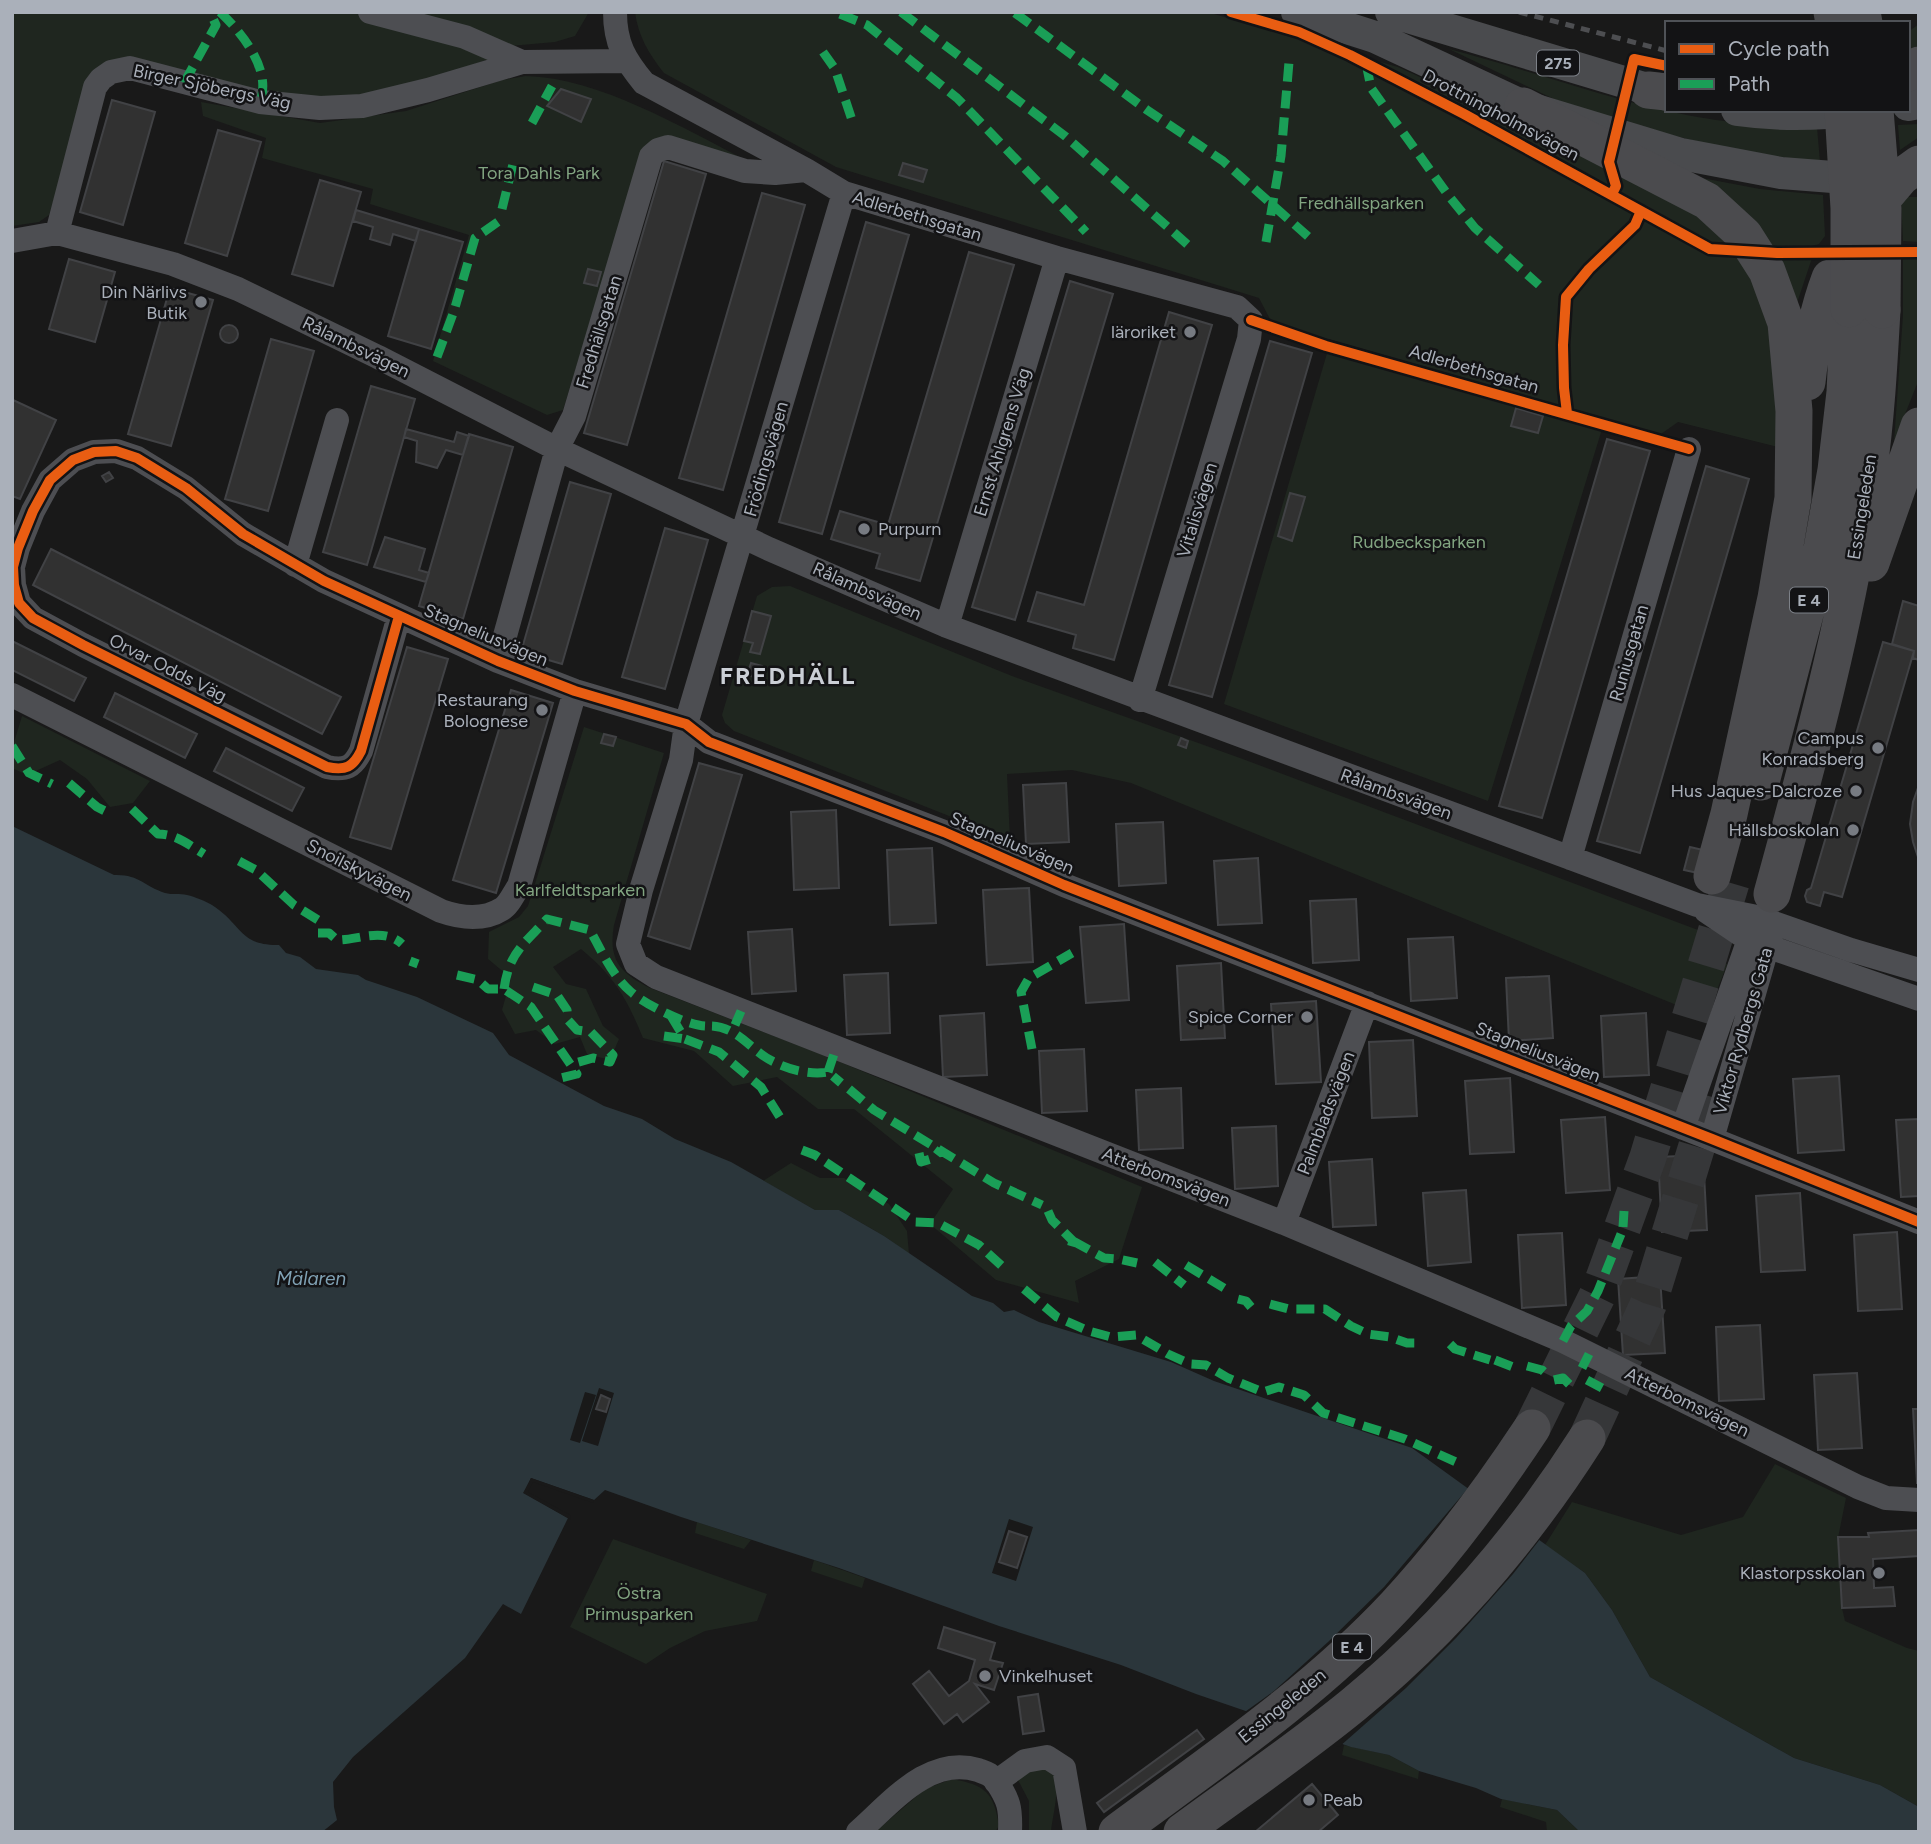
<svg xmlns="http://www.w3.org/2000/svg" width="1931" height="1844" viewBox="0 0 1931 1844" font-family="Figtree,sans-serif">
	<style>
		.green { fill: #1f261f }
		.water { fill: #2b363b }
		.pier { fill: #191919 }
		.building { fill: #313131; stroke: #414245; stroke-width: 2 }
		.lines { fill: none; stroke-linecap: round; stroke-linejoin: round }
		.highway-tunnel { stroke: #363739; stroke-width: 37; stroke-dasharray: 37 18; stroke-linecap: butt }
		.minor { stroke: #4d4e52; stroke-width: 24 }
		.major { stroke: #4a4b4e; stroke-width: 32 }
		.highway { stroke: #4b4b4e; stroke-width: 37 }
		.rail { stroke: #4d4e51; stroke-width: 5; stroke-dasharray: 9 7; stroke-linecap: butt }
		.highway-bridge { stroke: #4b4b4e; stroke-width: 37 }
		.quiet { stroke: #1a9f57; stroke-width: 9; stroke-dasharray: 18 9; stroke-linecap: butt }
		.cycleway-casing { stroke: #131315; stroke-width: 15 }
		.cycleway { stroke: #e95d12; stroke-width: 10 }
		.poi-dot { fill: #777b82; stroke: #131315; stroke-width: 2.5 }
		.labels { text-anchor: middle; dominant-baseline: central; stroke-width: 5; stroke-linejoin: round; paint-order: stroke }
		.shield { fill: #131315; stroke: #7d8188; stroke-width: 2 }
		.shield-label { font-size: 16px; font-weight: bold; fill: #aab0ba }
		.street-label { font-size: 18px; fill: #aab0ba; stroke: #131315 }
		.park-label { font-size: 18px; fill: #82a581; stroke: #131315 }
		.poi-label { font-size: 18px; fill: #aab0ba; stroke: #131315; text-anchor: end }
		.water-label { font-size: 19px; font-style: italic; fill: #80a2b5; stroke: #131315 }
		.district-label { font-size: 24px; font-weight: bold; letter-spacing: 2px; fill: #cbcfd6; stroke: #131315 }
	</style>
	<rect width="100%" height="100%" fill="#191919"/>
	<!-- green -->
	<path class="green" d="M12,12h577l-14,24 -20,6 -45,4 -21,13 -66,24 -62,14 -60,2 -208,-23 -44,139 -10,7 -27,4z
		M635,12h572l191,55 120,55 188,93 60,80 16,153 -104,-26 -17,12 -389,-111 -13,-25 -423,-131 -172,-94c-15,-19 -26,-37 -29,-61z
		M1919,24v26l-11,8v-26z
		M1449,49c89,23 176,58 267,71 34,5 68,6 101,7l3,35 -79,-10 -135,-33 -52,-20z
		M526,76c74,2 156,52 222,85l-105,-11 -80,260 -16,5 -114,-54 36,-126 -99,-31 3,-15 -111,-31 4,-20 -63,-22 -2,-14 119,21 86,-12 96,-31z
		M1919,124v13l-19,13 -2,-25z
		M1686,175l74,14 63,6 2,41 -6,8 -7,2h-47z
		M1901,197h18v45l-16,-1z
		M1919,255v124l-25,63 9,-127v-59z
		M1779,257l33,1 -18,54z
		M1328,350l274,79 -114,372 -264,-97z
		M790,586l222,90 228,82 474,178 13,29 -21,52 -575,-234 -59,-13 -65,4 3,66 -276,-109 -9,-8 -3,-8 35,-119 15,-9z
		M22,716l128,65 -17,22 -23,4 -23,-28 -27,-19 -33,15 -15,-7v-19z
		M584,727l80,26 -50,172c-6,35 6,48 36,63l173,67 319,132 -23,72 -44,22 4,22 -83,-23 -66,-56 23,-35 -99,-80h-36l-41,-32 -44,9 -39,-35 -51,-13c-16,-39 -28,-61 -62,-89l-28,18 13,17 20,5 17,37 16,13 -9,21 -23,-6 -7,-17 -25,7 -19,-14 -21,4 -13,-24 9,-32 -23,-19 1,-27 30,-15 9,-11z
		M791,1163l29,15h24l45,26 18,27 2,23 -25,-18 -45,-26h-24l-52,-29z
		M1775,1464l71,34 -8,40 4,70 3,13 62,27 12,3v156l-39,-22 -86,-27 -144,-81 -38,-67 -27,-37 -40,-28 27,-43 109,33 62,-18z
		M697,1522l54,18 -7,9 -49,-16z
		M613,1539l154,55 -10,27 -52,10 -35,17 -24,16 -76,-37z
		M814,1560l51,18 -3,10 -51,-17z
		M1344,1745l45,10 30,16 -1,8 -76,-24z
		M1046,1767c2,3 6,5 8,8 7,10 -2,43 -3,57h-22v-31l-11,-21 14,-11z
		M952,1779c33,6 42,13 47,47l-4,6h-120l50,-43z
		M1502,1799l55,11 23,22h-33l-1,-10 -46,-15z"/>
	<!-- water -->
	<path class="water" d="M12,826l102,49c25,-1 30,11 51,18 7,2 15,0 22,2 8,2 18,6 25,10 30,19 27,41 67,40l7,8 14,4 16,12 42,6 8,5 51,17 76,36 16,22 95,51 38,13 33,20 56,23 84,48h24l45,26 88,60 21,7 11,9 10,-2 25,12 132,40 43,19 198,67 173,125 27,37 38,67 144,81 86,27 39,22v25h-339l-23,-22 -56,-11 -25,-11 -57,-17 -30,-16 -38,-8 -155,-53 -75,-29 -122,-39 -160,-58 -158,-51 -76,-27 -11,10 -63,-22 -7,15 44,25 -47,96 -18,-10 -38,54 -112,99 -20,25 1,25 3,13 -15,12h-310z"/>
	<!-- pier -->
	<path class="pier" d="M599,1388l15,5 -16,53 -16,-5z
		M585,1392l11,3 -16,48 -10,-3z
		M531,1478l63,22 -1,3 -60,-21 -5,10 42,23 1,5 -48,-27z
		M1470,1486l71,52 -28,36 -57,64 -50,50 -67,59 -97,-33 32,-23 54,-49 56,-55z
		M1009,1519l24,8 -17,54 -24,-8z"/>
	<!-- building -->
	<path class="building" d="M561,89l30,10 -10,23 -34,-16z
		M112,100l43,12 -32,113 -43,-13z
		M218,130l43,12 -34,114 -42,-13z
		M664,161l42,13 -79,271 -43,-12z
		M903,163l24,7 -4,12 -24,-7z
		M320,180l41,12 -28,94 -41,-12z
		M762,193l43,12 -82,285 -44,-12z
		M356,210l63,19 -3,12 -23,-7 -3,11 -20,-6 3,-12 -20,-6z
		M866,222l43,13 -87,299 -43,-12z
		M419,229l44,13 -32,107 -43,-13z
		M969,252l45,13 -94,316 -44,-13 4,-14 -49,-15 9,-28 48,14z
		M69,259l46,13 -20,70 -46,-13z
		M588,269l13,3 -4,14 -13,-3z
		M1070,281l43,13 -98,326 -43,-13z
		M170,288l43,12 -42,146 -43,-12z
		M1169,312l43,13 -98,335 -41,-12 3,-13 -48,-14 9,-29 47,13z
		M220 334a9 9 0 1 1 18 0a9 9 0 1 1-18 0Z
		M271,339l43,12 -46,160 -43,-12z
		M1270,341l42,12 -100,344 -43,-12z
		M371,386l44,13 -48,166 -44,-13z
		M13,400l43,20 -36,79 -8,-3z
		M1516,408l27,8 -5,17 -27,-7z
		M406,429l48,13 3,-10 12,4 -6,19 -17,-5 -9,18 -21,-6 1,-21 -13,-4z
		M469,434l44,13 -50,172 -44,-13z
		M1607,439l43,12 -108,367 -43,-12z
		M1706,466l43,13 -109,374 -43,-12z
		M109,472l4,6 -7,4 -4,-6z
		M570,482l41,12 -49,170 -41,-12z
		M1290,493l15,4 -13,44 -14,-5z
		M665,528l43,12 -43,149 -43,-12z
		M385,537l40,12 -6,21 10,3 -3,9 -52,-15z
		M51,549l290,148 -19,37 -289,-149z
		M1903,601l16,5v54l-6,-2 1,-7 -22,-7z
		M752,611l19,5 -11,38 -10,-2 3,-9 -9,-2z
		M12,641l74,37 -12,23 -62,-31z
		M1883,642l31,9 -72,246 -18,-5 -4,14 -13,-4 -2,-6 2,-6 4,-2z
		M407,647l41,12 -57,190 -41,-12z
		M751,663l11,3 -4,12 -11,-3z
		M511,690l42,13 -57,190 -43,-13z
		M115,693l82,41 -12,24 -81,-41z
		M604,734l12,3 -3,9 -12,-3z
		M1181,738l7,3 -2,7 -8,-3z
		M226,748l78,40 -12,23 -78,-40z
		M699,763l43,12 -52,174 -42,-13z
		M1066,783l3,59 -43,2 -3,-59z
		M1919,785v75l-6,-18 -3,-18 3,-22z
		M836,810l3,78 -45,2 -3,-78z
		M1163,822l3,61 -47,3 -3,-62z
		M1690,847l13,3 -5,23 -14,-3z
		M932,848l4,75 -46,2 -3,-75z
		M1258,858l4,65 -44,2 -4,-64z
		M1029,888l4,74 -46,3 -4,-75z
		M1356,899l3,61 -46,3 -3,-62z
		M1124,924l5,76 -43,3 -6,-76z
		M792,929l4,62 -44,3 -4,-62z
		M1453,937l4,61 -46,3 -3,-62z
		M1221,963l4,75 -44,2 -4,-74z
		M888,973l2,60 -43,2 -3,-60z
		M1549,976l4,62 -44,3 -3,-63z
		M1316,1001l5,81 -45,2 -5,-80z
		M984,1013l3,62 -44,2 -3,-61z
		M1646,1013l3,62 -45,2 -3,-61z
		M1413,1040l4,76 -45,2 -3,-76z
		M1084,1049l3,62 -45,2 -3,-62z
		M1839,1076l5,74 -46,3 -5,-74z
		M1510,1078l4,74 -44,2 -5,-73z
		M1181,1088l2,60 -44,2 -3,-60z
		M1605,1117l5,73 -44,3 -5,-73z
		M1919,1119v77l-18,1 -5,-77z
		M1276,1126l2,60 -43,3 -3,-61z
		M1703,1155l4,75 -45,2 -4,-75z
		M1372,1159l4,66 -43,2 -4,-65z
		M1466,1190l5,72 -43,4 -5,-73z
		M1800,1193l5,77 -44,2 -5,-76z
		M1897,1232l5,77 -44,2 -4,-76z
		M1562,1233l4,72 -44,3 -4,-73z
		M1660,1276l5,77 -42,2 -5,-76z
		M1760,1325l4,74 -45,2 -3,-74z
		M1857,1373l5,75 -44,2 -4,-75z
		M601,1395l9,4 -4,13 -10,-3z
		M1913,1409h6v74h-2z
		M1919,1530v26l-46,3 1,29 19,-1 2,19 -53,2 -4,-71h31l-1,-4z
		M1009,1531l18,6 -10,31 -18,-6z
		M944,1627l51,16 -5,17 13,3 -9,27 -19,-6 14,18 -26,20 -6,-8 -13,10 -31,-40 16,-13 20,25 20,-15 6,-21 -37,-12z
		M1038,1694l6,37 -21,3 -5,-37z
		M1197,1730l7,9 -100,73 -7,-9z
		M1312,1784l26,31 -20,17h-63z"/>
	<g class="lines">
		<!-- highway-tunnel -->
		<path class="highway-tunnel" d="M1532,1428l67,-136 49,-135 83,-274
			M1587,1438l61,-133 64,-208"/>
		<!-- minor -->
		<path class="minor" d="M370,12l95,25 57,25 104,-1
			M615,12c0,32 10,48 29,71l162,87 38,23 213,65 180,49 14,13 -2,19 -109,361
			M844,193l-158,531 -5,36 -40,130 -13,54 8,20 20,13 628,246 279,118 295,146 28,11 33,2
			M57,233l38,-146 6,-8 10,-7 19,-4 130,34 60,6 42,-2 66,-16 94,-28
			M12,241l45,-8 116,31 65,25 140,68 179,92 212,100 178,77 750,279 60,12 94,33 68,20
			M295,565l42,-145
			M399,616l-38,135c-8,16 -15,20 -34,16l-244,-122 -50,-27 -14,-15 -5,-18 -1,-18 5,-19 15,-37 17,-31 23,-20 21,-8 22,-1 21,7 49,30 57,46 81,47 174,80 77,30 111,33 23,18 235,90 120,53 648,254 207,83
			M947,626l110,-368
			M498,661l59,-212 17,-33 77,-260 7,-6 10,-3 77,24 30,2 31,-3
			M12,695l429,216c20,7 42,10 61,-2 7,-4 12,-16 17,-23l56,-195
			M1570,858l119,-409
			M1706,911l43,29 170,59
			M1683,1128l71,-203
			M1712,1139l60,-208
			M1284,1223l83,-220
			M996,1782l29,-21 22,-4 17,11 11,64
			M858,1832c33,-29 71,-77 120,-62 8,3 13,4 18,11 13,19 15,27 14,51"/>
		<!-- major -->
		<path class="major" d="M1297,12l78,25 148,69 158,48 100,19 91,7
			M1391,12l276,83
			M1908,105l11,-2
			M1737,110c42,6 81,5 123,0"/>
		<!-- highway -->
		<path class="highway" d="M1832,12l2,11
			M1862,12l2,11
			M1908,73l11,-8
			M1648,90l19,2
			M1523,106l184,95 37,34 23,36 19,52 8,88 -1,87 -17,100 -47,216 -17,62
			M1807,382c4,-37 10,-70 23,-104
			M1871,563l48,-137
			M1761,782l61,-233 14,-79 9,-78 4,-83
			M1772,894c38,-138 76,-278 96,-419 8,-55 11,-110 14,-165
			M1117,1832c96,-71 197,-139 279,-227 51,-55 95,-115 136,-177
			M1182,1832c57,-42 116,-82 171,-127 91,-75 171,-168 234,-267"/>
		<!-- rail -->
		<path class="rail" d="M1519,12l148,39"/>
		<!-- highway-bridge -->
		<path class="highway-bridge" d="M1843,110l6,98v101
			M1875,110l8,99 -1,101
			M1873,210l28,-33 18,-13"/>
		<!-- quiet -->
		<path class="quiet" d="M220,12c23,22 52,58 40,90
			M901,12l164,124 123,109
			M1015,13l132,97 76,51 89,79
			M840,14l27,11 90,73 129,134
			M823,52l12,17 19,57
			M1366,63l5,25 77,107 27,33 64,57
			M184,83l32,-58 -6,-13
			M532,123l20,-37
			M502,209l12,-49
			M1266,242l15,-86 8,-94
			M437,357l17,-46 21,-73 24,-17
			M12,746l17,27 23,11
			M69,783l28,24 12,6
			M132,809l26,25c18,0 31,11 46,20
			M239,861l17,9 38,35 24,15
			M318,933h11l8,7c22,0 46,-13 65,4
			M410,961l8,3
			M457,975l21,5 10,9h16l27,18 46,67 -16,4
			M533,987l24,8 10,15 1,10 9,10 14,2 22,23 -3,7 -17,-4 -21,6
			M504,989c5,-36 19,-44 43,-70l43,11c11,20 22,45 40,61 14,13 56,34 75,35
			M671,1016l14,23 34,13 42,35 22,35
			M735,1025l6,-14
			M712,1026c26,1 40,26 62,36 15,8 37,13 54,10l13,11
			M664,1036l21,3
			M1032,1049l-11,-57 8,-14 43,-25
			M828,1072l8,-24
			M849,1089l25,21 120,73 48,22
			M802,1150l13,5 100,67 23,1 41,22 24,22
			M919,1153l2,9 13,-4 7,-9
			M1048,1211l4,9 21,21 -2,7
			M1623,1227l1,-16
			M1073,1241l31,17 15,1 18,4
			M1155,1262l29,23
			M1186,1265l38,23
			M1024,1289l33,28 32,14 22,6 25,-2 32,19 22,10 16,1 22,13 35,14 16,-5 25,8 19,18 82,26 51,23
			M1238,1299l8,2 5,6
			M1270,1304l19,5h36l26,17 17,8 22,3 17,6h15
			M1563,1341l8,-15 16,-15 11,-20 23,-57
			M1450,1344l5,5 35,11
			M1495,1360l23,9
			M1527,1366l15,4 7,6
			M1582,1368l7,-14
			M1554,1380l9,-2 8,8
			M1587,1380l15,8"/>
		<!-- cycleway casing -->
		<g class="cycleway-casing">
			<path id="cycleway" d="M1231,12l68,20 51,23 114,59 246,135 67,4 142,-1
				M1612,194l4,-8 -7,-24 25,-103 33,7
				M1251,320l75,26 363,103
				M1567,413l-3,-25 -1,-43 3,-48 23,-28 46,-44 6,-14
				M399,616l-38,135c-8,16 -15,20 -34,16l-244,-122 -50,-27 -14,-15 -5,-18 -1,-18 5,-19 15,-37 17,-31 23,-20 21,-8 22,-1 21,7 49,30 57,46 81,47 174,80 77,30 111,33 23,18 235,90 120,53 648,254 207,83"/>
		</g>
		<!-- cycleway -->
		<use href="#cycleway" class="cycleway"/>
	</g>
	<!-- markers -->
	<g class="poi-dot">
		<circle cx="201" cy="302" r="7"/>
		<circle cx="1190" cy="332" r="7"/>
		<circle cx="864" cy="529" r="7"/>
		<circle cx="542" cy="710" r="7"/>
		<circle cx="1878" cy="748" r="7"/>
		<circle cx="1856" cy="791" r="7"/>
		<circle cx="1853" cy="830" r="7"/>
		<circle cx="1307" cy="1017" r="7"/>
		<circle cx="1879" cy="1573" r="7"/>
		<circle cx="985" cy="1676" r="7"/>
		<circle cx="1309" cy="1800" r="7"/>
	</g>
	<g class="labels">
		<!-- shield labels -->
		<g class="shield">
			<rect x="1537" y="50.5" width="42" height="25" rx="5"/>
			<rect x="1790" y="587.5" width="38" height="25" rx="5"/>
			<rect x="1333" y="1634.5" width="38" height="25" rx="5"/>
		</g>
		<g class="shield-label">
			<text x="1558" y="63">275</text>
			<text x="1809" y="600">E 4</text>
			<text x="1352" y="1647">E 4</text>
		</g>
		<!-- street labels -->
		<g class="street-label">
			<text transform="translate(212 87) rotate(12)">Birger Sjöbergs Väg</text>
			<text transform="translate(1501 115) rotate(28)">Drottningholmsvägen</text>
			<text transform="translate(917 216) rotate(17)">Adlerbethsgatan</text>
			<text transform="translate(599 332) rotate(-73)">Fredhällsgatan</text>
			<text transform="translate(356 347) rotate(26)">Rålambsvägen</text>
			<text transform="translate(1474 369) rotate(16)">Adlerbethsgatan</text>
			<text transform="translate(1002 442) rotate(-73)">Ernst Ahlgrens Väg</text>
			<text transform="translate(766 459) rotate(-74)">Frödingsvägen</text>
			<text transform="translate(1862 507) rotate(-81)">Essingeleden</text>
			<text transform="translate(1197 510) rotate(-73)">Vitalisvägen</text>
			<text transform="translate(867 591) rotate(24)">Rålambsvägen</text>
			<text transform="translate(486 635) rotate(23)">Stagneliusvägen</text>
			<text transform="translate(1629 653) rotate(-74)">Runiusgatan</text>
			<text transform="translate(168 668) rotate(27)">Orvar Odds Väg</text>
			<text transform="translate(1396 794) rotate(20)">Rålambsvägen</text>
			<text transform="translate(1012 843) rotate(23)">Stagneliusvägen</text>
			<text transform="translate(359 870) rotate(27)">Snoilskyvägen</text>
			<text transform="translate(1743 1031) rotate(-74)">Viktor Rydbergs Gata</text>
			<text transform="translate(1538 1052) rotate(22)">Stagneliusvägen</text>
			<text transform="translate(1326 1113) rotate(-69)">Palmbladsvägen</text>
			<text transform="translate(1166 1177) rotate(21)">Atterbomsvägen</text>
			<text transform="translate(1687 1402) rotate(26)">Atterbomsvägen</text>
			<text transform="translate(1282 1706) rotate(-39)">Essingeleden</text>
		</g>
		<!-- park labels -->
		<g class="park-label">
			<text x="539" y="173">Tora Dahls Park</text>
			<text x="1361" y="203">Fredhällsparken</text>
			<text x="1419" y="542">Rudbecksparken</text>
			<text x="580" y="890">Karlfeldtsparken</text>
			<text x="639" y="1593">Östra<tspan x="639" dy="21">Primusparken</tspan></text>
		</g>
		<!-- poi labels -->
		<g class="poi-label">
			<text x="187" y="292">Din Närlivs<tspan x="187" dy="21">Butik</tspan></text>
			<text x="1176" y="332">läroriket</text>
			<text x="878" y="529" text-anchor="start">Purpurn</text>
			<text x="528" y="700">Restaurang<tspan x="528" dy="21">Bolognese</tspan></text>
			<text x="1864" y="738">Campus<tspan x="1864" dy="21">Konradsberg</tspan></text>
			<text x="1842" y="791">Hus Jaques-Dalcroze</text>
			<text x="1839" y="830">Hällsboskolan</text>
			<text x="1293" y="1017">Spice Corner</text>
			<text x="1865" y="1573">Klastorpsskolan</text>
			<text x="999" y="1676" text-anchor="start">Vinkelhuset</text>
			<text x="1323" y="1800" text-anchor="start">Peab</text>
		</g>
		<!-- water labels -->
		<g class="water-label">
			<text x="311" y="1278">Mälaren</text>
		</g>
		<!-- district labels -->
		<g class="district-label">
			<text x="788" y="675">FREDHÄLL</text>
		</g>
	</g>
	<!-- border -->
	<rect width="1931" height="1844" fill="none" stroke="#aab0ba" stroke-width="28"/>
	<!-- legend -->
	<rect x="1665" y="21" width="245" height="91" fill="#131315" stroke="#4f5257" stroke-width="2"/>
	<rect x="1679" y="44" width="35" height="10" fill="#e95d12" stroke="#4f5257" stroke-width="2"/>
	<text x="1728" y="56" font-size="21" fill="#aab0ba">Cycle path</text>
	<rect x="1679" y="79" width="35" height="10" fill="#1a9f57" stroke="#4f5257" stroke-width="2"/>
	<text x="1728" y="91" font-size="21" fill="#aab0ba">Path</text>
</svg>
